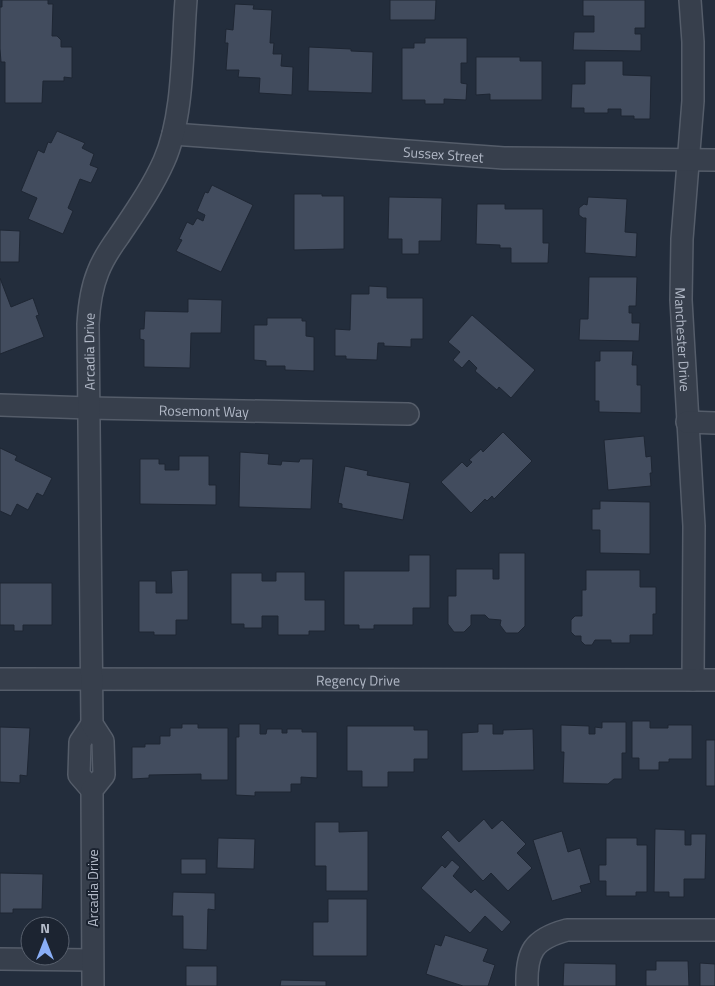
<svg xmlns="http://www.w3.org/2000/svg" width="715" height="986" viewBox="0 0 715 986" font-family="'Titillium Web',sans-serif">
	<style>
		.building { fill: #424c5e; stroke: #1e2633 }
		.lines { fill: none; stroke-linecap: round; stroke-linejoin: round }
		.street-casing { stroke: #555d6a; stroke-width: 24 }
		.street { stroke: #373f4c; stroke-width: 21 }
		.labels { text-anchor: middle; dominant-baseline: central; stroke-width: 4; stroke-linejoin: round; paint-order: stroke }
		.street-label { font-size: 14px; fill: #b3bac8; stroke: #1c2431 }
	</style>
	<rect width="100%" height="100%" fill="#232d3c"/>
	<!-- building -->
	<path class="building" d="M2,0h46v4h5l-1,32h5l4,4v7h11v31l-8,-1v4h-21l-1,22h-37v-41h-4l-1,-13v-42h2z
		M390,0h46l-1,20h-45z
		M583,0h62v28h-10v6h6v17l-68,-1 1,-18h20v-16h-11z
		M235,4l19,1 -1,4 19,1 -2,33h4l-1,11h9l-1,12 12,1 -1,28 -33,-2 1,-15 -22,-1 1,-7h-13l2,-27h-3l1,-14 7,1z
		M425,38h42v25h-6v20l6,1 -1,16 -22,-1v5h-19v-4h-23v-52h12v-5h11z
		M309,47l42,2v2l22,1 -1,41 -64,-2z
		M476,57h44v4h22v39h-52v-6l-14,1z
		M585,61h38v14l28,1 -1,43h-16v-3h-13v-7h-13v4h-24v-5h-13l1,-24h13z
		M57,131l28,12 -3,5 12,6 -4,11 8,3 -7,15 -11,-4 -12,29 5,3 -10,23 -35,-15 9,-21 -16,-7 17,-41 6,3 4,-11 3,1z
		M212,185l41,20 -32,67 -45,-21 6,-11 -3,-1 8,-17 6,3 4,-7 6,3 2,-6 -8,-4 8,-19 3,1z
		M294,194h28v2h22v53l-50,1z
		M389,197l53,1 -1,43h-22v13h-17v-15h-14z
		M588,197l39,2 -2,33 12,1 -1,24 -51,-4 1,-35h-3l-4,-3v-7l5,-4 3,1z
		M477,204h28v5h38v34h6l-1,20h-37v-15h-11v-3l-24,-1z
		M0,230l20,1 -1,31h-19z
		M589,277h48l-1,29h-7v7h3v10h8l-1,18 -60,-1 1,-21h8z
		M0,278l11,29 22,-9 6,17 -3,1 8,21 -44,17z
		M369,286l18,1v11h36v41h-12v8l-27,-1v-3h-6l-1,17 -31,-1v-3h-11v-27l15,1 1,-36h18z
		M188,299l34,1 -1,33h-30l-1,35 -46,-1v-27l-4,-1v-10h4l1,-18 43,1z
		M472,315l63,55 -24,28 -12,-11 -2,3 -22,-19 2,-3 -8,-8 -7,8 -9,-8 7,-8 -12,-10z
		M267,318h35v3h4v15l8,1v34l-29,-1v-4h-19v-5l-12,-1v-35h13z
		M600,351h33l-1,14h5v20h4v28l-42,-1v-11h-4v-40h5z
		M503,432l29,29 -38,38 -2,-3 -5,5 -2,-2 -14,14 -30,-31 21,-20 5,5 5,-5 -3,-2 12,-11 2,3z
		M644,436l2,21 5,-1 1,17h-2l1,13 -43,4 -4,-50z
		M0,448l17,8 -2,4 37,18 -9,18 -6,-3 -9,17 -11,-6 -6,12 -11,-5z
		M240,452l29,2 -1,10 13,1 1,-4 17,1 1,-3h13l-2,50 -72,-2z
		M179,456h30v29h7v20l-76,-1v-45h19v5h6v6h14z
		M345,466l23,5 -1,4 43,8 -7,37 -61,-12v-4l-4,-1z
		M600,501l50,1v52l-50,-1v-23h-8v-21h8z
		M499,553h26v73l-7,7h-12l-6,-8 1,-5 -12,-1 -4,-4h-14v10l-7,7h-10l-6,-8v-28h8v-27h37v10h6z
		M409,555h21v53h-17v17h-39v4h-15v-4h-15v-54h65z
		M188,570v50h-12v15h-22v-3h-15v-51h17v12h16l-1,-22z
		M586,570h54v17h16v27h-3v21h-23v8h-19v-3h-16l-3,5h-7l-4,-4v-5h-6l-4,-4v-12l4,-4h7v-26h4z
		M276,572h29v28h20v31h-16v4h-31v-19h-16v12h-18v-4h-13v-51h31v8h14z
		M0,583h52v42h-29v6h-9v-6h-14z
		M632,721h18v7h18v-3h24v34h-23v3h-10v8h-20v-12h-7z
		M602,722h24v31h-4v26h-8l-6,5 -45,-1 1,-31h-3v-27l28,1v8h6v-7l7,1z
		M182,724h16v4h30v52h-27v-6l-52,1v3l-17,1v-32h13v-3h15v-8h10v-8h12z
		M239,724h21v10h6l1,-5h15v4h5v-4h15v3h15v46l-16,-1v7h-10v8h-36v4l-19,-1v-58h3z
		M478,724h15v10h10v-4l30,-1 1,41 -72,1v-38l16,-1z
		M347,726h67v4h14v29h-14v13h-26v15h-26v-16h-15z
		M0,727l30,1 -3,48 -7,-1v8l-20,-1z
		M706,740h9v46h-9z
		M484,819l8,10 10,-9 24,24 -9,9 15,15 -24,23 -17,-18 -8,8 -42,-44 7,-7 11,12z
		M315,822h24v10l29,-1v60h-42v-25h-11z
		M655,829l30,1v15h6v-11h15l-1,45h-21v18h-15v-5h-15z
		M562,831l6,21 12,-4 11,35 -11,3 2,6 -30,9 -19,-61z
		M218,838l37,1 -1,30 -37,-1z
		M606,838h31v7h10v47h-11v4h-30v-15h-7v-16h7z
		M181,859h25v15h-25z
		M452,860l8,7 -7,9 18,17 4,-4 36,33 -9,10 -17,-16 -15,17 -49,-45 21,-23 3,3z
		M0,873l43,1 -1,35h-29v4h-13z
		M173,892l42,1v17l-7,-1 -1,41 -24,-1v-33h-11z
		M328,899h39v57h-54v-34h15z
		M445,935l43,14 -5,12 12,4 -7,21h-25l-37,-12 9,-30 6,2z
		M656,961h32l1,25h-43v-16h10z
		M564,963l52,1v22h-53z
		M700,963l15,1v22h-15z
		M186,966h31v20h-31z
		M281,980l45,1v5h-46z"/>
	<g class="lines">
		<!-- street casing -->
		<g class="street-casing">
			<g id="street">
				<path id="s1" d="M690,0l3,42v59l-11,138 -1,61 13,226 -1,154"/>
				<path id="s2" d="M173,134l331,24 211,2"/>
				<path id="s3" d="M0,405l89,3 319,6"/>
				<path d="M687,422l28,1"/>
				<path id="s4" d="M0,679l715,1"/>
				<path d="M92,724l-12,18 -1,33 13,15"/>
				<path d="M0,959l92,1"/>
				<path id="s5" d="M93,986l-1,-196 12,-15 -1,-34 -11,-17 -4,-400c1,-18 3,-35 10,-52 5,-13 13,-25 21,-36 16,-24 33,-48 45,-75 20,-45 18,-111 22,-161"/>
				<path d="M527,986c-1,-34 6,-47 40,-56h148"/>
			</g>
		</g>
		<!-- street -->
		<use href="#street" class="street"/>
	</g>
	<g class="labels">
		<!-- street labels -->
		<g class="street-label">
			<text stroke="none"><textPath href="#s2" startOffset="271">Sussex Street</textPath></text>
			<text stroke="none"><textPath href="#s1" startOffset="340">Manchester Drive</textPath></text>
			<text stroke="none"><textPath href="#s5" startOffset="642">Arcadia Drive</textPath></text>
			<text stroke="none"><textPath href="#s3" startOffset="204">Rosemont Way</textPath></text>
			<text stroke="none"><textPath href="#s4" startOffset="358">Regency Drive</textPath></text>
			<text transform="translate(92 888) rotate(-90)">Arcadia Drive</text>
		</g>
	</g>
	<!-- north arrow -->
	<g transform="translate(45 941)"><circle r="24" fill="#1c2431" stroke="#58606d"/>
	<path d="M0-4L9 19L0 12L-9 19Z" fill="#89aef6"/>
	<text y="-8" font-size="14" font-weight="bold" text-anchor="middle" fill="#b3bac8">N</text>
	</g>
</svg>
